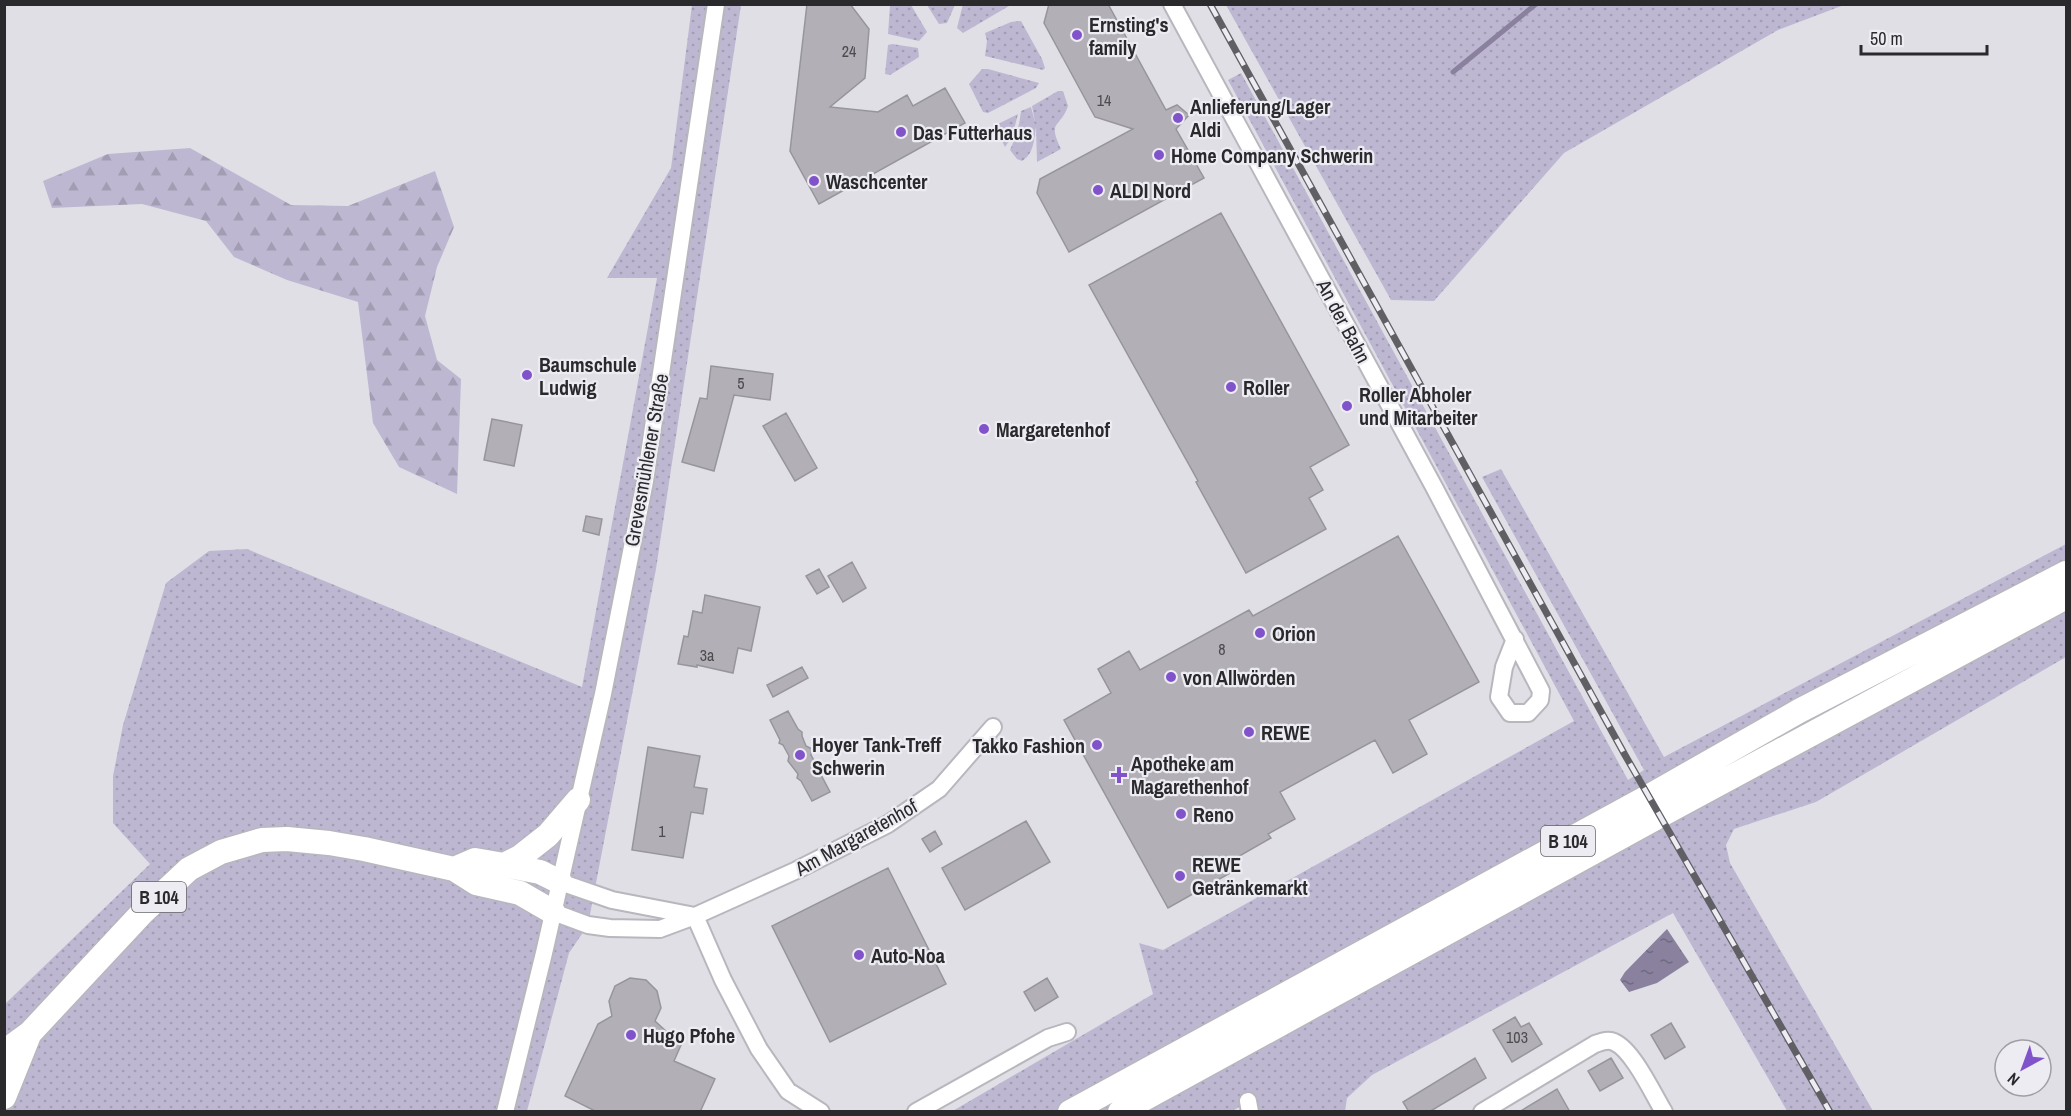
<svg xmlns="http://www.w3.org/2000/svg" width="2071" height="1116" viewBox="0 0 2071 1116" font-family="'Archivo Narrow',sans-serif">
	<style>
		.grass { fill: url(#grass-dots) }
		.forest { fill: url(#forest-firs) }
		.park { fill: #beb7d2 }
		.water { fill: url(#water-ripples) }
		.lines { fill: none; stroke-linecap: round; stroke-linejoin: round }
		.stream { stroke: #89819d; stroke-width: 5 }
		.building { fill: #b2b0b6; stroke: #97959c; stroke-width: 1.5 }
		.minor-casing { stroke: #b9b7be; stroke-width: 20 }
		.highway-casing { stroke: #b9b7be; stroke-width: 27 }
		.minor { stroke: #fff; stroke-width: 16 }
		.highway { stroke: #fff; stroke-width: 24 }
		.rail-casing { stroke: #605f64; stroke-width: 7 }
		.rail { stroke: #eeecf3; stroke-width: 4.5; stroke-dasharray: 14; stroke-linecap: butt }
		.poi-dot { fill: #8153cb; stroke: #eeecf3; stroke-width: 2 }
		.labels { text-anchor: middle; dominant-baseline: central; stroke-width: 4.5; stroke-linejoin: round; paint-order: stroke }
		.number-label { font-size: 16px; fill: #4c4b4e }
		.shield { fill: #eeecf3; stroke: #656468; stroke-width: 1.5 }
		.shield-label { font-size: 18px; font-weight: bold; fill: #2a292c }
		.poi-label { font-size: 20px; font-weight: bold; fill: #2a292c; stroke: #eeecf3; text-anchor: start }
		.street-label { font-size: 20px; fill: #2a292c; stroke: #eeecf3 }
	</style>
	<defs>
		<pattern id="grass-dots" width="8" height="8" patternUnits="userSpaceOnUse" patternTransform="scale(1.5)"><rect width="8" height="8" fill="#beb7d2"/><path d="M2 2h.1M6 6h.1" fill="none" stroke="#a39db4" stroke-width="1.8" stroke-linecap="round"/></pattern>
		<pattern id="forest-firs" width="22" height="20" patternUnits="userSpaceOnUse" patternTransform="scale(1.5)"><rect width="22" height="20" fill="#beb7d2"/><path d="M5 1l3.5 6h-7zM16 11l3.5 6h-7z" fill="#a39db4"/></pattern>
		<pattern id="water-ripples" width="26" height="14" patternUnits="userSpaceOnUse" patternTransform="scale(1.5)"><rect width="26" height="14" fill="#89819d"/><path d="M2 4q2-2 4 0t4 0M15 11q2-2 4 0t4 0" fill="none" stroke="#706a80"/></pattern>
	</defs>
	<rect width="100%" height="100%" fill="#e0dfe6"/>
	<!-- grass -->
	<path class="grass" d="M963,4h45l1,2 -46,27 -6,-5z
		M692,5h49l-85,564 -68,356 -19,28 -42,158 -522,1v-108l145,-140 -37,-41v-47l10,-51 43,-142 43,-32 38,-2 335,138 75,-409h-50l64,-110z
		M890,5h21l16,27 -8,9 -31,-7z
		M927,5h28l-8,18 -8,1z
		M1226,5h618l-66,25 -214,123 -130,148 -43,-1z
		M1021,21l21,38 3,9 -2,2 -58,-14 2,-15 -2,-8 26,-11z
		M892,44l26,4 1,9 -29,18 -5,-1 3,-29z
		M982,69h6l51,14 -3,5 -48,25 -5,-1 -14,-28z
		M1241,73l387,707 16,-10 -162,-293 19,-8 163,288 402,-213v113l-250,145 -82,27 -8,16 4,18 143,248h-86l-114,-198 -301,162 -25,23 -2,13h-97l-4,-7 -13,8h-280l202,-118 -14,-51 24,7 411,-229 -346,-641z
		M1058,91h5l5,15c-8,23 -21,14 -7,43l-24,13 -1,-35c-2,12 -2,27 -14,34l-5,-2 -7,-9 8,-19 3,-20 10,-4 4,15 -3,-16z
		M1018,114l-6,23 -7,10 -11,-21z"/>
	<!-- forest -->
	<path class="forest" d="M190,148l101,57 57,1 87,-35 19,56 -17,40 -12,49 12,44 24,19 -4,115 -58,-27 -26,-44 -15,-121 -71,-22 -53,-23 -28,-36 -64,-17 -90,4 -9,-27 65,-27z"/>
	<!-- park -->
	<path class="park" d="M1026,121l9,2v13l-7,2 -4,10h-6l-3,-9 4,-15z"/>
	<!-- water -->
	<path class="water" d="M1667,929l22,33 -32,21 -28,9 -9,-12 5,-8z"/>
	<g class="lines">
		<!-- stream -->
		<path class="stream" d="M1453,72l83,-68"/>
	</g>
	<!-- building -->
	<path class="building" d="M807,4h43l19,25 -4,49 -35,29 48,5 29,-17 6,11 32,-18 20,35 -146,81 -29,-53z
		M1049,4h59l58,106 11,-5 12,10 -13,14 28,49 -135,74 -32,-59 3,-14 93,-50 -38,-12 -51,-94z
		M1221,213l128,232 -39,22 13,23 -14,8 17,31 -80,44 -50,-91 2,-1 -109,-196z
		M711,366l62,8 -3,26 -36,-5 -20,76 -32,-9 18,-64 7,1z
		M786,413l31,55 -22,13 -32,-55z
		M492,419l30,6 -8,41 -30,-6z
		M586,516l16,3 -3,16 -16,-4z
		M1398,536l81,146 -70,38 18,34 -34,19 -18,-33 -95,52 15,27 -27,15 3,4 -44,25 5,9 -64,36 -104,-188 47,-27 -13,-24 31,-18 11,19 109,-60 4,6z
		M852,562l14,26 -23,14 -15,-26z
		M819,569l10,18 -12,7 -11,-18z
		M705,595l55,12 -9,44 -13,-3 -5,25 -36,-8v2l-19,-3 6,-28 4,1 5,-26 9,2z
		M802,667l6,11 -35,19 -6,-12z
		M788,711l10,18 4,3v4l4,10 6,3 -1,6 5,9 5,2 -2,5 11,21 -18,9 -11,-20 -4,-3 1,-4 -10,-13 1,-5 -6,-11 -4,-2 1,-3 -10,-20z
		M648,747l52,9 -6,31 13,2 -4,25 -12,-2 -8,46 -51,-8z
		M1026,821l24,41 -85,48 -23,-42z
		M935,831l7,13 -12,8 -8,-13z
		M888,868l58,116 -116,58 -58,-116z
		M630,978l16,2 11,11 4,17 -6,13 26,24 -7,16 41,18 -15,33h-103l-32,-16 33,-72 14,-8 -3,-15 6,-15z
		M1047,978l11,19 -23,14 -11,-19z
		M1515,1017l6,10 8,-4 13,21 -30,18 -19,-32z
		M1671,1023l14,24 -20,12 -14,-24z
		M1475,1058l11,20 -57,34h-20l-6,-10z
		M1611,1058l12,20 -23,13 -12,-20z
		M1557,1089l13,23h-51z"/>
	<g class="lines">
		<!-- minor casing -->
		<g class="minor-casing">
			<path id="minor" d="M1172,4l262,483 107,204 -1,9 -12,13h-18l-11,-16 5,-30 11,-28
				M560,882l52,18 83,16
				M553,912l35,13 22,3 50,1 35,-13 102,-46 91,-46 51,-35 54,-62
				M695,916l28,64 36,69 29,42 33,21
				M1248,1101l2,11
				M505,1112l39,-159 59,-259 42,-213 71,-477
				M916,1112l132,-74 19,-6
				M1482,1112l113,-68c6,-2 13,-5 19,-2 19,8 39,52 50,70"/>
		</g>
		<!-- highway casing -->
		<g class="highway-casing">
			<path id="highway" d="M504,865l36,7 20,10
				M454,869l21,-9 29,5 16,-8 28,-22 30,-35
				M4,1052l26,-19 112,-120 47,-44 32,-17 41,-12 25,-1 42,4 35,6 90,20 22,14 44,10 33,19
				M4,1097l25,-62
				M1070,1112l583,-318 146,-83 267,-138
				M1120,1112l554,-304 392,-211"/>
		</g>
		<!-- minor -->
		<use href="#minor" class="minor"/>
		<!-- highway -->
		<use href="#highway" class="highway"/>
		<!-- rail casing -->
		<g class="rail-casing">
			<path id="rail" d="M1210,4l415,751 205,357"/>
		</g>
		<!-- rail -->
		<use href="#rail" class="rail"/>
	</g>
	<!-- markers -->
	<g class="poi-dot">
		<circle cx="1077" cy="35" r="6"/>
		<circle cx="1178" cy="118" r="6"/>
		<circle cx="901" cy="132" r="6"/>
		<circle cx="1159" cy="155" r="6"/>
		<circle cx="814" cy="181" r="6"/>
		<circle cx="1098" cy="190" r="6"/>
		<circle cx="527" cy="375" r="6"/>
		<circle cx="1231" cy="387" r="6"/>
		<circle cx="1347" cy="406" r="6"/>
		<circle cx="984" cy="429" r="6"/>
		<circle cx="1260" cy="633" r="6"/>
		<circle cx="1171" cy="677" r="6"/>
		<circle cx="1249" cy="732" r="6"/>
		<circle cx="1097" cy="745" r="6"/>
		<circle cx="800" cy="755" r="6"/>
		<path d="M1116 766h6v6h6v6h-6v6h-6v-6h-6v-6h6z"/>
		<circle cx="1181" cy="814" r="6"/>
		<circle cx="1180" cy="876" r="6"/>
		<circle cx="859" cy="955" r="6"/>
		<circle cx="631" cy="1035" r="6"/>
	</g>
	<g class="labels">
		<!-- number labels -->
		<g class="number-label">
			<text x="849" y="51">24</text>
			<text x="1104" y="100">14</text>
			<text x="741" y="383">5</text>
			<text x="1222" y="649">8</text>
			<text x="707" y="655">3a</text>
			<text x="662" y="831">1</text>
			<text x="1517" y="1037">103</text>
		</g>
		<!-- shield labels -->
		<g class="shield">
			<rect x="1541" y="826" width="54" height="30" rx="4.5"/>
			<rect x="132" y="882" width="54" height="30" rx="4.5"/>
		</g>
		<g class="shield-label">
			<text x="1568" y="841">B 104</text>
			<text x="159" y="897">B 104</text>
		</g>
		<!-- poi labels -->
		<g class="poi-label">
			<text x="1089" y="24">Ernsting's<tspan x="1089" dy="23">family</tspan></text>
			<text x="1190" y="106">Anlieferung/Lager<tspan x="1190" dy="23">Aldi</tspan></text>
			<text x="913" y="132">Das Futterhaus</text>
			<text x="1171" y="155">Home Company Schwerin</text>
			<text x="826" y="181">Waschcenter</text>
			<text x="1110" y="190">ALDI Nord</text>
			<text x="539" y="364">Baumschule<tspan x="539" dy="23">Ludwig</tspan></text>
			<text x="1243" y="387">Roller</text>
			<text x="1359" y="394">Roller Abholer<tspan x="1359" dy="23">und Mitarbeiter</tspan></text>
			<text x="996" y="429">Margaretenhof</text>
			<text x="1272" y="633">Orion</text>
			<text x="1183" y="677">von Allwörden</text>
			<text x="1261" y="732">REWE</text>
			<text x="812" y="744">Hoyer Tank-Treff<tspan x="812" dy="23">Schwerin</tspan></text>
			<text x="1085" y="745" text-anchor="end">Takko Fashion</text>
			<text x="1131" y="763">Apotheke am<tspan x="1131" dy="23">Magarethenhof</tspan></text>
			<text x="1193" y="814">Reno</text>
			<text x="1192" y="864">REWE<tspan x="1192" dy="23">Getränkemarkt</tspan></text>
			<text x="871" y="955">Auto-Noa</text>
			<text x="643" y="1035">Hugo Pfohe</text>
		</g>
		<!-- street labels -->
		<g class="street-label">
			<text transform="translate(1344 321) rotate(62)">An der Bahn</text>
			<text transform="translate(646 460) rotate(-80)">Grevesmühlener Straße</text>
			<text transform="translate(856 837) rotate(-29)">Am Margaretenhof</text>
		</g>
	</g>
	<!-- border -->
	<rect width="2071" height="1116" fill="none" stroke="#2a292c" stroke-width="12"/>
	<!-- north arrow -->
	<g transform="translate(2023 1068) rotate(221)"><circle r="28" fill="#eeecf3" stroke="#a09ea3" stroke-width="1.5"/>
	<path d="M0-4.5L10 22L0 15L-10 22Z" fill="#8153cb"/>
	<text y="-9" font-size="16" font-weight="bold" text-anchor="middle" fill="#2a292c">N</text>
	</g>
	<!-- scale -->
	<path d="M1861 45v9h126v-9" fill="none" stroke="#2a292c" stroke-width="3"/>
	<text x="1870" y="45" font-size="18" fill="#2a292c" stroke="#eeecf3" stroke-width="4.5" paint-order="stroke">50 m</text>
</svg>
